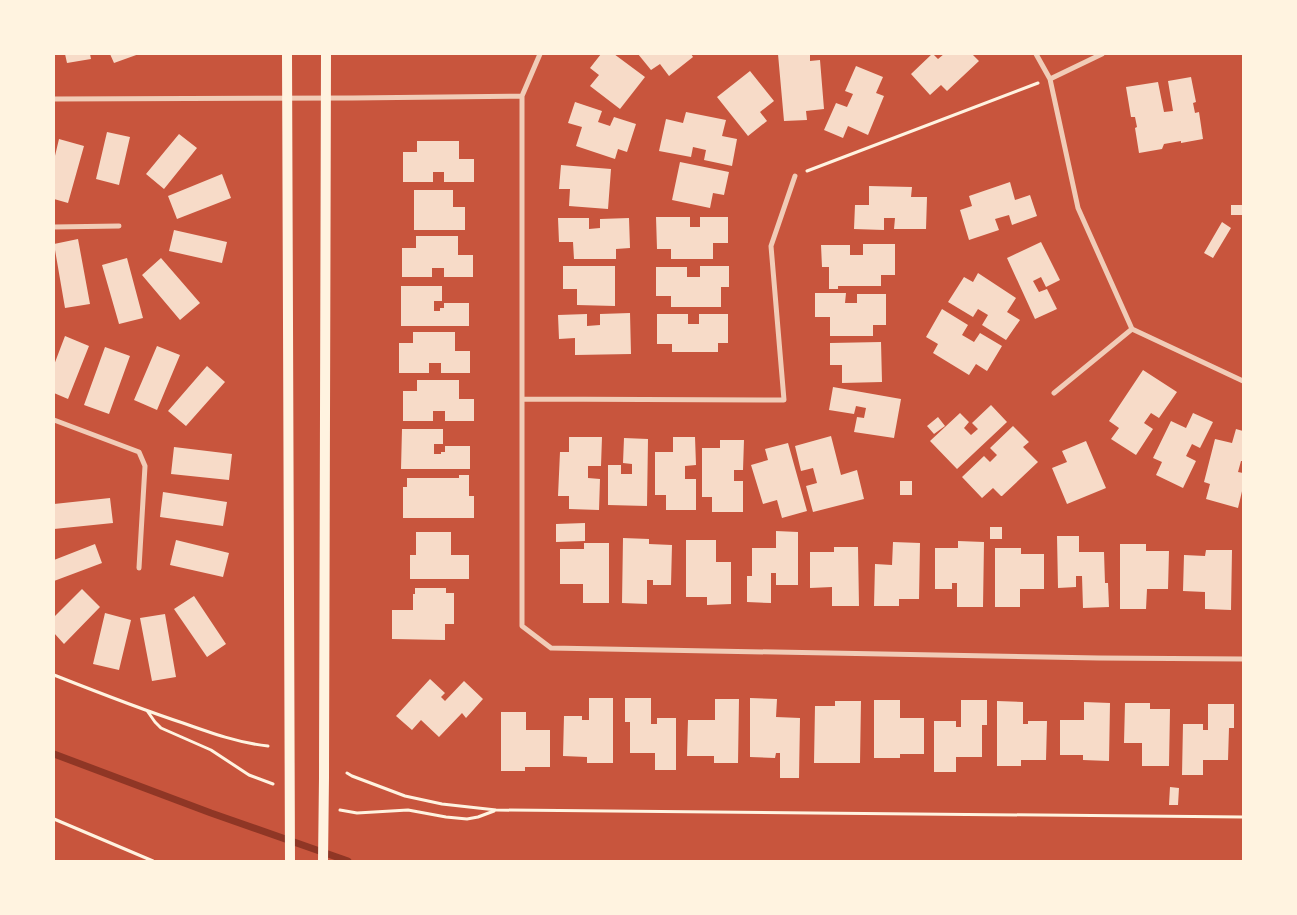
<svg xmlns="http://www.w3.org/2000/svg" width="1297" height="915" viewBox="0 0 1297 915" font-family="'Sofia Sans Condensed',sans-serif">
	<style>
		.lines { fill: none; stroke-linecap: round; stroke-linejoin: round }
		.stream { stroke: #8f3625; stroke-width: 7 }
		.building { fill: #f7dbc8 }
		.path { stroke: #fff3e0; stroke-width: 3 }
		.minor { stroke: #f1ccb7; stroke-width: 5 }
		.secondary { stroke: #fff3e0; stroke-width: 10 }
	</style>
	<rect width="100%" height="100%" fill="#c8553d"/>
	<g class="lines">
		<!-- stream -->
		<path class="stream" d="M54,754l157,59 137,48"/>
	</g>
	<!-- building -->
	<path class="building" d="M65,54h25l1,5 -24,4z
		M110,54h29l-25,9z
		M601,54h13l31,23 -25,32 -30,-23 9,-11 -9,-7z
		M638,54h53l2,3 -24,19 -9,-12 -9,6z
		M778,54h32v7l10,-1 4,49 -18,2 1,9 -23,1z
		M932,54h1l5,5 6,-5h28l7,7 -32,30 -6,-6 -11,10 -19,-21z
		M856,66l27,11 -7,16 8,3 -16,39 -20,-9 -5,12 -19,-8 12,-27 11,4 6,-13 -8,-3z
		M750,71l24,30 -14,11 7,9 -19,15 -31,-39z
		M1191,77l5,25 -3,1 2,10 4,-1 4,27 -22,4v-2l-17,3 -2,5 -23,4 -4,-25 2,-1 -2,-10h-4l-5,-30 32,-5 6,30 9,-1 -5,-30z
		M575,102l27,9 -4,11 12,4 4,-9 22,7 -9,28 -9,-3 -3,10 -39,-13 6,-19 -14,-4z
		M686,112l40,8 -4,16 15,3 -5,27 -28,-6 2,-10 -13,-3 -2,10 -32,-6 7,-32 17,4z
		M107,132l23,5 -11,48 -23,-6z
		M179,134l18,14 -33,41 -18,-15z
		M59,139l25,7 -16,57 -14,-4v-39z
		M417,141h42v18h15v23h-30v-10h-11v10h-30v-30h14z
		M680,162l49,10 -5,23 -11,-2 -3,15 -38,-8z
		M561,165l50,4 -3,40 -39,-3 1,-17h-11z
		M222,174l9,24 -54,21 -9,-23z
		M1010,182l5,18 15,-5 7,21 -25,9 -3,-10 -14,4 4,11 -30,10 -9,-30 12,-4 -3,-10z
		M869,186l43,1 -1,10h16l-1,32h-32l1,-11h-11v12l-30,-1 1,-24h14z
		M414,190h39v17h12v23h-51z
		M1231,205h12v10h-12z
		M656,217h34v10h10v-10h28v26h-15v16h-42v-10h-14z
		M558,218h31v11l11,-1v-9l29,-1 1,30 -14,1v10h-42l-1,-17h-14z
		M1222,222l9,6 -18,30 -9,-5z
		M174,230l53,12 -5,21 -53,-12z
		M416,236h42v19h15v22h-29v-9h-12v9h-30v-29h14z
		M78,239l12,65 -25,4 -11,-64z
		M1041,242l19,38 -14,7 -5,-10 -8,4 6,11 8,-3 10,20 -22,10 -28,-61z
		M863,244h32v31h-14v11h-43v3h-9v-22h-7l-1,-22h29v10h13z
		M127,258l16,60 -24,6 -17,-59z
		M161,258l39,45 -20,17 -38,-45z
		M563,266h52v40l-38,-1v-16h-14z
		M700,266h29v21h-8v20h-50v-11h-15v-29h31v10h13z
		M978,273l38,25 -9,14 13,8 -14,20 -24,-15 6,-10 -10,-6 -5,8 -25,-15 16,-25 9,5z
		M401,286h41v15h-8v10h6v-3h4v-5h25v23h-68z
		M815,293h31l-1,10h12v-9h29v31h-13v11h-43v-19h-15z
		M942,309l26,16 -6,10 12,7 6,-9 22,13 -15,25 -11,-7 -7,11 -36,-22 5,-9 -12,-7z
		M630,313l1,41 -56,1v-17l-16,1 -1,-24 29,-1v12l13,-1v-11z
		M657,314h31v10h11v-10h29v29h-10v9h-46v-8h-15z
		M413,332h42v19h15v22h-29v-10h-12v10h-30v-30h14z
		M65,336l24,10 -21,53 -14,-6v-28z
		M881,342l1,40 -40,1v-18h-12v-22z
		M157,346l23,9 -23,55 -23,-10z
		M105,347l25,9 -21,58 -25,-9z
		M207,366l18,16 -39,44 -18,-15z
		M1143,370l34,22 -18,26 -8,-5 -7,10 9,6 -17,26 -25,-16 8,-11 -10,-7z
		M417,380h42v19h15v22h-29v-10h-12v10h-30v-30h14z
		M833,387l68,12 -7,39 -40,-6 3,-15 7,1 2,-10 -10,-2 -2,8 -25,-4z
		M991,405l16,17 -50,47 -27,-28 30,-28 9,9 -5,6 7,7 7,-6 -6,-6z
		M1193,413l20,9 -13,26 -8,-4 -6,12 10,5 -13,27 -27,-13 6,-13 -9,-4 18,-37 15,7z
		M938,417l7,9 -11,8 -7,-8z
		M1013,426l16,16 -6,5 15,15 -36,34h-1l-8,-8 -11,10 -20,-21 22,-21 6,6 7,-7 -7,-7z
		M402,429h41v15h-9v10h7v-2h4v-6h25v23h-69z
		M1236,429l7,2v30h-2l-3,11 5,1v14l-5,21 -32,-9 4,-15 -6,-2 11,-43 17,4z
		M831,436l10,39 16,-5 7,29 -51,13 -7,-26 11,-3 -4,-15 -12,3 -6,-25z
		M569,437h33l-1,29h-13v12l12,1 -1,31 -30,-1v-13h-11l2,-44h9z
		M673,437h22l1,28 -11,1v13h11v31h-30v-15h-11v-43h18z
		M624,438l24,1 -1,67 -39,-1v-40h13v9h11v-10l-9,-1z
		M720,440h24l-1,30h-9v11h9v31h-31v-15h-10v-49h18z
		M1086,441l20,47 -39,16 -15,-36 15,-6 -5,-11z
		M788,443l19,68 -25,7 -5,-18 -14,4 -12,-39 17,-5 -3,-11z
		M174,447l58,7 -3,26 -58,-6z
		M459,475h10v21h5v22h-71v-31h4v-9h52z
		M900,481h12v14h-12z
		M163,492l64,10 -4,24 -63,-9z
		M110,498l3,25 -59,6v-25z
		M585,523v18l-29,1v-18z
		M990,527h12v12h-12z
		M776,531l22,1v53h-22v-12h-5v30l-24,-1v-26h5v-28h24z
		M416,532h35v23h18v24h-59v-24h6z
		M1057,536h22v16h25l1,31h3l1,24 -26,1 -1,-32h-6v11l-18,1z
		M623,538l26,1v5l23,1 -1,40h-18v-5h-6v24l-25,-1z
		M176,540l53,13 -6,24 -53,-12z
		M686,540h30v22h15v42l-24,1v-8h-21z
		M958,541l26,1 -1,65h-26v-24h-5v6h-17v-41h23z
		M893,542l27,1 -1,56h-20v7h-25l1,-42 17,1z
		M584,543h25v60h-26v-19h-23v-35h24z
		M95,544l7,19 -48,18v-21z
		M1120,544h26v7h23l-1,38h-21l-1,20h-26z
		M834,547h24l1,59h-27v-19l-22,1v-36h24z
		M995,548h26v6h23v35h-24v18h-25z
		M1206,550h26l-1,60 -26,-1v-17l-22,-1 1,-36 21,1z
		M415,588h31v5h8v31h-9v16l-53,-1v-29h21v-16h2z
		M82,589l18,18 -36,37 -10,-11v-16z
		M194,596l32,48 -19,13 -33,-48z
		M105,613l26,7 -12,50 -26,-6z
		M165,614l11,63 -24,4 -12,-63z
		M430,679l15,14 -4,4 4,4 19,-20 19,18 -17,19 -4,-5 -23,24 -18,-17 -9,10 -16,-14z
		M589,698h24v65h-26v-6l-24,-1 1,-40h18v4h7z
		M625,698h26v26h6v-6h19v52h-21v-17h-25v-31h-5z
		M750,698l27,1 -1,18 24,1 -1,60h-19v-25h-4l-1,5 -25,-1z
		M715,699h24l-1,64h-24v-7h-27l1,-36h27z
		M874,700h26v18h24v36h-24v4h-26z
		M961,700h26v25h-5v32h-26v15h-22v-51h22v6h5z
		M835,701h26l-1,62h-46l1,-57h20z
		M997,701l26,1v22h5v-3h19l-1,39h-25v6h-24z
		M1084,702l26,1 -1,58 -26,-1v-5h-23v-35h24z
		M1125,703h25v6h20l-1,57h-27v-23h-18z
		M1208,704h26v24h-5l-1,32h-25v15h-21l1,-51h20v6h5z
		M501,712h25v18h24v37h-25v4h-24z
		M1170,787l9,1 -1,17h-9z"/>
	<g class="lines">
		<!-- path -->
		<path class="path" d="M807,171l231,-88
			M54,675c43,17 86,34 129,48 28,10 56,20 85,23
			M148,712l7,10 6,6 50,22 38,25 24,9
			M347,773l5,3 53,20 37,8 54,6 747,7
			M340,810l17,3 51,-3 38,7 21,2 11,-2 16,-6
			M54,819l99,42"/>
		<!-- minor -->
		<path class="minor" d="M540,54l-18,42v530l29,22 548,10 144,1
			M1036,54l14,25 28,129 54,121 111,52
			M1050,79l52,-25
			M54,99l299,-1 169,-2
			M54,227l65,-1
			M1054,393l78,-64
			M523,399l261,1 -13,-154 24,-70
			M54,420l85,32 6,14 -6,102"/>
		<!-- secondary -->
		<path class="secondary" d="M287,54l3,807
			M323,861l1,-83 2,-724"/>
	</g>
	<!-- border -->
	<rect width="1297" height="915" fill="none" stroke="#fff3e0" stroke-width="110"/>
</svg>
